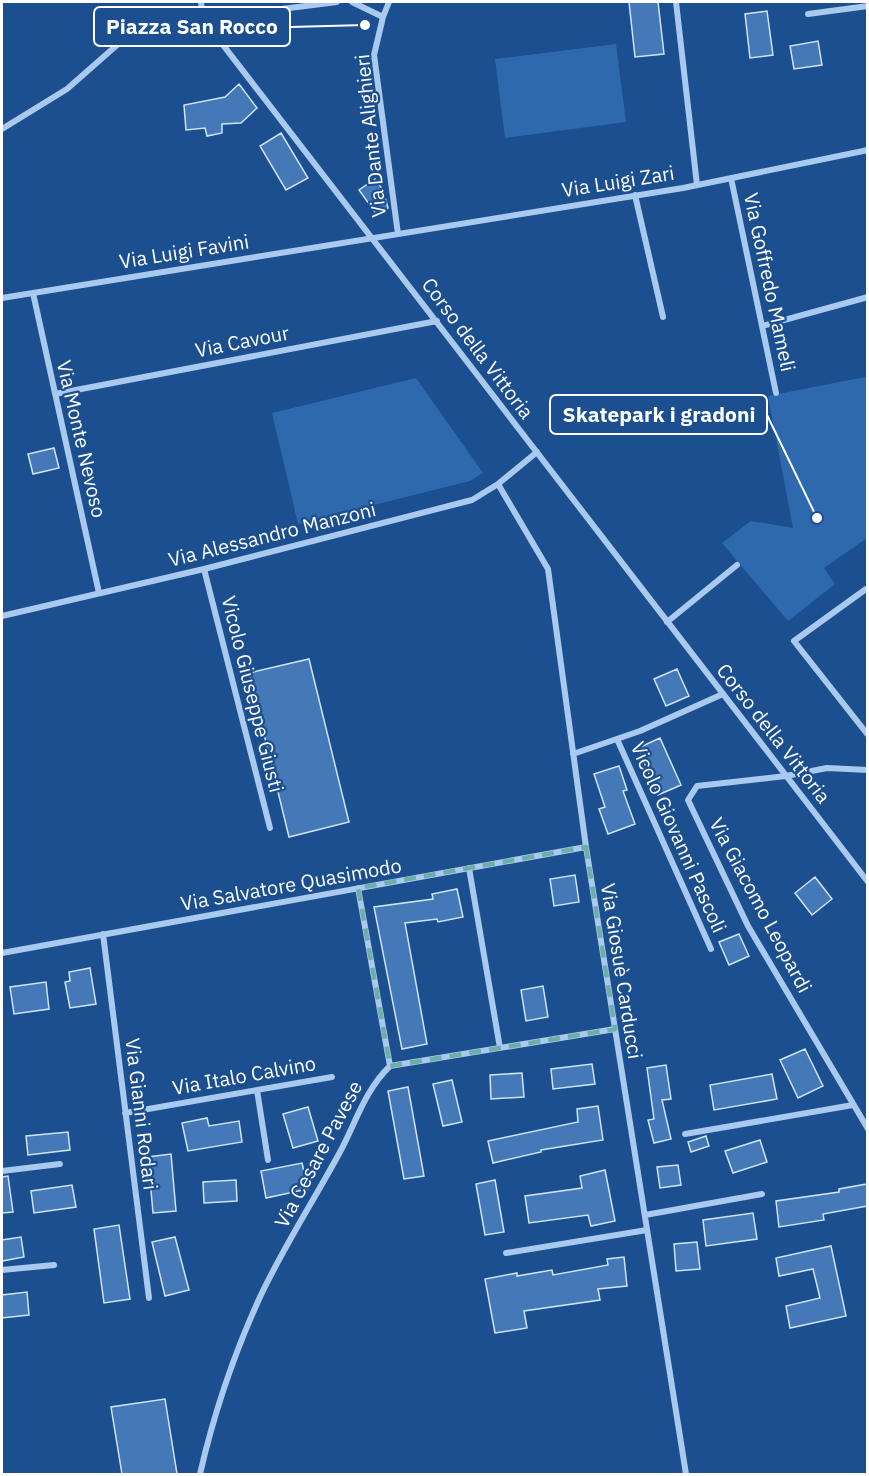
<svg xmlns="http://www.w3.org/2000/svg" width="869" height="1476" viewBox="0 0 869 1476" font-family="'IBM Plex Sans',sans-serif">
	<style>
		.green { fill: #2e69ad }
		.building { fill: #4478b7; stroke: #cfe3fa; stroke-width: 1.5 }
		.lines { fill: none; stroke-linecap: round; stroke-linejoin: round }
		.minor { stroke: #a9c9ee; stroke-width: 6 }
		.marked { fill: none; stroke: #6fada8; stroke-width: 4.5; stroke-dasharray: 12 8; stroke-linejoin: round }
		.labels { text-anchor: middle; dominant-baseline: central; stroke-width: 4.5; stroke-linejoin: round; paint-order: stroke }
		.street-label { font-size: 20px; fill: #fff; stroke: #1b4f8f }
		.leader { fill: none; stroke: #fff; stroke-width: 2 }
		.callout-dot { fill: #fff; stroke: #1b4f8f; stroke-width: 2 }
		.callout { fill: #1b4f8f; stroke: #fff; stroke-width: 2 }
		.callout-label { font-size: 21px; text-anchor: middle; font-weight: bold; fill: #fff }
	</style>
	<rect width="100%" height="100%" fill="#1b4f8f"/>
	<!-- green -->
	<path class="green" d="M616,44l10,78 -121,16 -10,-79z
		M865,377l3,2 -1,159 -43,30 11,16 -47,37 -66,-78 29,-22 42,7 -25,-132z
		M416,378l67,95 -13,8 -172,43 -26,-111z"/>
	<!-- building -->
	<path class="building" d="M629,2h29l6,52 -29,3z
		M767,11l6,44 -23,3 -5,-44z
		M818,41l4,24 -28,4 -4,-23z
		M239,84l18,24 -16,15 -19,1v9l-15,3 -2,-8 -19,2 -2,-25 41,-8z
		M281,133l27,45 -22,12 -26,-44z
		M375,179l8,11 5,18 -11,7 -18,-25z
		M54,448l5,20 -26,6 -5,-20z
		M309,659l40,163 -60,15 -40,-164z
		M677,669l12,27 -23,10 -12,-27z
		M660,738l21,47 -23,10 -20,-47z
		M619,766l8,24 -4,1 12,33 -27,10 -9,-25 6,-2 -11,-33z
		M575,875l4,27 -25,4 -4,-27z
		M815,877l17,22 -20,16 -17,-22z
		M457,889l6,28 -25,5 -1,-3 -32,4 22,121 -25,5 -28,-142 59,-8 -1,-5z
		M739,934l10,22 -20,9 -10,-23z
		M90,968l6,36 -26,4 -5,-26 5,-1 -1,-9z
		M46,982l3,27 -35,5 -4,-27z
		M543,986l5,31 -22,4 -5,-31z
		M805,1049l18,37 -25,12 -18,-38z
		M592,1064l3,20 -42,5 -2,-20z
		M666,1065l5,34 -9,1 9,39 -17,4 -6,-23 6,-1 -7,-51z
		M522,1073l2,24 -33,2 -1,-24z
		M772,1074l5,25 -63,11 -4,-25z
		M452,1080l10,42 -19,4 -10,-42z
		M408,1087l16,89 -20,3 -16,-88z
		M598,1106l5,34 -62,10v2l-48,11 -5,-22 90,-19 -1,-13z
		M308,1107l10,34 -25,7 -10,-34z
		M207,1118l2,8 30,-5 3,21 -54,9 -6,-28z
		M68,1132l2,18 -42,5 -2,-19z
		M706,1136l3,10 -18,6 -3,-10z
		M760,1140l7,22 -34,11 -8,-22z
		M171,1154l5,57 -23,2 -5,-56z
		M302,1163l6,26 -42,9 -5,-27z
		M678,1165l3,20 -21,3 -3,-21z
		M605,1170l10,51 -24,5 -3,-11 -59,8 -4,-27 57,-8 -2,-12z
		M8,1176l5,36 -11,1v-36z
		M236,1180l1,21 -33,2 -1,-21z
		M495,1180l9,52 -19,3 -9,-51z
		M867,1184v22l-44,8 1,6 -45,7 -3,-26 63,-9v-3z
		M72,1185l4,22 -42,6 -3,-22z
		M753,1213l4,26 -51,7 -3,-26z
		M119,1225l11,74 -26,4 -10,-74z
		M21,1237l3,20 -22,4v-21z
		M175,1237l14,53 -24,6 -13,-54z
		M697,1242l3,27 -24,2 -2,-27z
		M831,1246l15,70 -56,12 -4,-22 34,-8 -7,-29 -34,7 -3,-18z
		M624,1257l3,29 -29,3 2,11 -76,11 3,17 -32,5 -10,-54 32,-6v3l35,-6 1,5 55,-10 -1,-6z
		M27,1292l2,23 -27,3v-23z
		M165,1399l12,75h-55l-11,-67z"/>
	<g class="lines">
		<!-- minor -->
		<path class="minor" d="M201,2l2,17 665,863
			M352,2l31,15
			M389,2l-6,15 -9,38 24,179
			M676,2l21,183
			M808,14l60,-8
			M2,129l65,-40 58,-51 78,-19 134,-17
			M731,178l45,215
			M635,195l28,122
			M33,293l66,300
			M2,298l681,-110 185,-38
			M762,326l106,-29
			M55,394l382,-73
			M498,484l50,85 38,278 100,627
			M204,569l66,259
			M868,590l-2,-1 -72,52 74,94
			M2,616l202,-47 268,-69 26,-16 39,-32
			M667,622l70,-57
			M617,739l94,210
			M573,754l67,-23 83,-37
			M868,770l-41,-2 -41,8 -89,10 -9,14 60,126 120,203
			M469,868l31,180
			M358,888l32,178
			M103,934l46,364
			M2,953l584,-106
			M257,1090l11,70
			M125,1113l207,-36
			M685,1134l168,-29
			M2,1171l58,-7
			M645,1215l117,-21
			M506,1253l141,-23
			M2,1270l52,-5
			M200,1474c14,-61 34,-120 60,-177 23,-49 54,-97 80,-145 16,-30 25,-62 50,-86l225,-37"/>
	</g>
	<!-- marked area -->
	<path class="marked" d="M586,847l29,182 -225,37 -32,-178z"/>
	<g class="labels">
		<!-- street labels -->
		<g class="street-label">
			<text transform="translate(370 136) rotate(-96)">Via Dante Alighieri</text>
			<text transform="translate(618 181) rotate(-9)">Via Luigi Zari</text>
			<text transform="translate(184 251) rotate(-9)">Via Luigi Favini</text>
			<text transform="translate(770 282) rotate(78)">Via Goffredo Mameli</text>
			<text transform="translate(242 341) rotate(-11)">Via Cavour</text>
			<text transform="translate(478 348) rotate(53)">Corso della Vittoria</text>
			<text transform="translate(82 439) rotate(77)">Via Monte Nevoso</text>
			<text transform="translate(272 534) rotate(-14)">Via Alessandro Manzoni</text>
			<text transform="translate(253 694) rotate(76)">Vicolo Giuseppe Giusti</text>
			<text transform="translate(774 733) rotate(52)">Corso della Vittoria</text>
			<text transform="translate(679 837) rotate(66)">Vicolo Giovanni Pascoli</text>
			<text transform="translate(291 884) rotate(-10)">Via Salvatore Quasimodo</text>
			<text transform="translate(761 905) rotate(62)">Via Giacomo Leopardi</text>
			<text transform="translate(622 971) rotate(81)">Via Giosuè Carducci</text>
			<text transform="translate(244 1075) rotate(-10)">Via Italo Calvino</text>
			<text transform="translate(142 1114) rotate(83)">Via Gianni Rodari</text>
			<text transform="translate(318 1154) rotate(-62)">Via Cesare Pavese</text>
		</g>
	</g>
	<!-- callouts -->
	<path class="leader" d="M365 25L290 27M817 518L767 415"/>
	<g class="callout-dot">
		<circle cx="365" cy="25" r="6"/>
		<circle cx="817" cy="518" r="6"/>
	</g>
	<g class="callout">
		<rect x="94" y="7" width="196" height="39" rx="6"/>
		<rect x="550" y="395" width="217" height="39" rx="6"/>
	</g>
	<g class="callout-label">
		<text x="192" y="34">Piazza San Rocco</text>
		<text x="659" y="422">Skatepark i gradoni</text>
	</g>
	<!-- border -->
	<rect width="869" height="1476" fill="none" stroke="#ffffff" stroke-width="6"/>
</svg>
